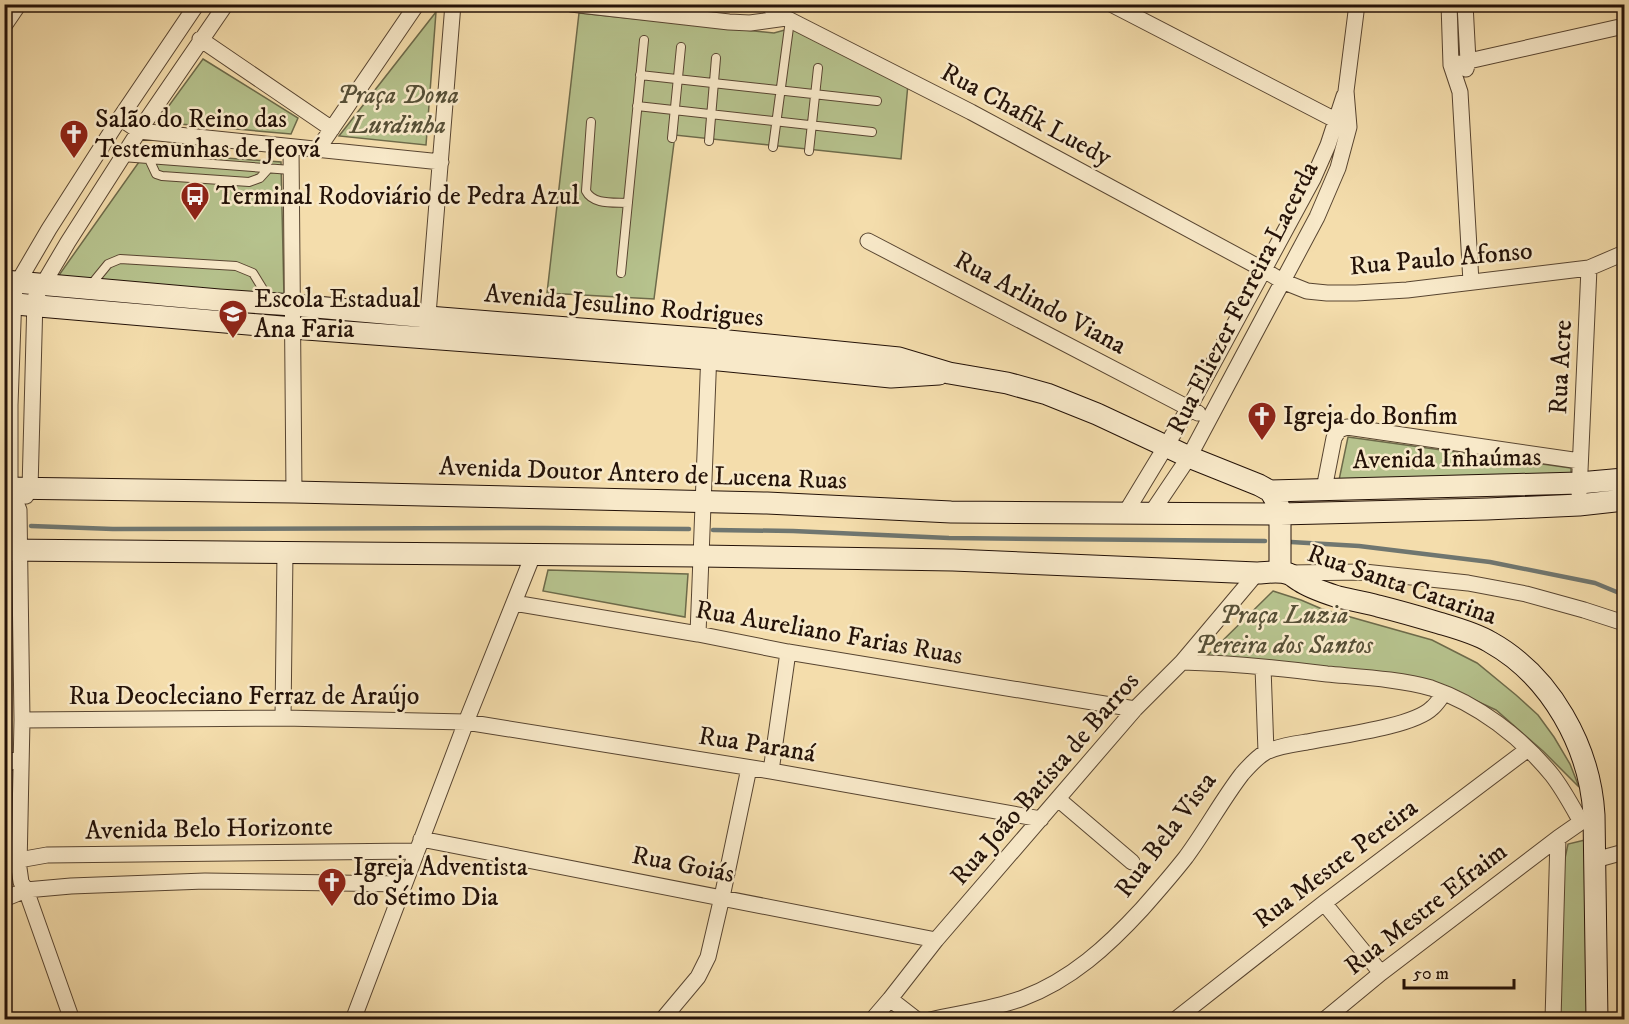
<svg xmlns="http://www.w3.org/2000/svg" width="1629" height="1024" viewBox="0 0 1629 1024" font-family="'IM FELL DW Pica',serif">
	<style>
		.green { fill: #b6c28d; stroke: #6d6a4a; stroke-width: 1.5 }
		.lines { fill: none; stroke-linecap: round; stroke-linejoin: round }
		.stream { stroke: #6f7670; stroke-width: 4.5 }
		.lane-casing { stroke: #584531; stroke-width: 10 }
		.street-casing { stroke: #584531; stroke-width: 17 }
		.secondary-casing { stroke: #241208; stroke-width: 23 }
		.lane { stroke: #f8e9c9; stroke-width: 8 }
		.street { stroke: #f8e9c9; stroke-width: 15 }
		.secondary { stroke: #f8e9c9; stroke-width: 21 }
		.labels { text-anchor: middle; dominant-baseline: central; stroke-width: 5; stroke-linejoin: round; paint-order: stroke }
		.park-label { font-size: 26px; font-style: italic; fill: #575037; stroke: #f8e9c9 }
		.street-label { font-size: 26px; fill: #241208; stroke: #f8e9c9 }
		.poi-label { font-size: 26px; fill: #241208; stroke: #f8e9c9; text-anchor: start }
	</style>
	<rect width="100%" height="100%" fill="#f4ddac"/>
	<filter id="stains"><feTurbulence type="fractalNoise" baseFrequency=".00333" numOctaves="4"/><feColorMatrix values="0 0 0 0 .2 0 0 0 0 .09 0 0 0 0 .02 0 0 0 .5 -.17"/></filter>
	<radialGradient id="worn" r=".72"><stop offset=".6" stop-color="#630" stop-opacity="0"/><stop offset="1" stop-color="#630" stop-opacity=".3"/></radialGradient>
	<!-- green -->
	<path class="green" d="M436,12l-10,133 -87,-9z
		M579,13l195,20 25,-7 109,58 -7,75 -226,-24 -21,164 -107,-6z
		M203,59l95,59 -7,16 -134,-12z
		M146,152l135,10 3,136 -227,-20z
		M1348,437l223,31v8l-232,4z
		M548,570l140,4 -3,43 -142,-26z
		M1273,591l28,9 21,9 110,31 45,23 39,32 22,20 16,22 16,27 9,23 -36,-36 -47,-41 -39,-18 -250,-36z
		M1585,840l4,179 -29,1 4,-157 4,-19z"/>
	<g class="lines">
		<!-- stream -->
		<path class="stream" d="M4,526h3
			M31,526l82,3 431,-1 145,1
			M713,530l80,1 156,7 316,3
			M1291,542l68,4 131,16 105,21 29,12"/>
		<!-- lane casing -->
		<g class="lane-casing">
			<path id="lane" d="M640,75l237,26
				M637,106l235,26
				M591,122l-5,69c7,14 28,11 42,12
				M672,138l9,-91
				M709,141l7,-83
				M773,147l17,-127
				M809,151l9,-83
				M122,157l169,13
				M149,159l7,15 6,2 87,6 11,-4 9,-10
				M621,273l23,-233
				M90,286l18,-22 12,-5 116,7 17,7 16,26"/>
		</g>
		<!-- street casing -->
		<g class="street-casing">
			<path id="street" d="M571,4l158,18 21,1 36,-5
				M766,4l20,14 185,94 293,158 18,11 25,10 20,2h29l51,-3 182,-22 35,-15
				M1111,4l232,120
				M1449,4l2,61 9,27 11,190
				M1465,4l3,57 -2,8
				M4,26l15,-22
				M200,39l132,90
				M1451,65l173,-39
				M120,118l19,13 302,31
				M291,147l3,345
				M318,149l99,-145
				M868,241l330,172
				M427,327l26,-323
				M1324,489l10,-51 5,-8 8,-3 233,34
				M1579,493l10,-225
				M26,496l4,-7 5,-191 33,-56 71,-111 87,-127
				M1126,512l63,-104 124,-229 15,-34 16,-49
				M1152,512l37,-55 128,-240 21,-49 11,-41 -3,-36 11,-87
				M1288,573l76,-1 104,11 58,11 58,16 40,13
				M514,603l184,31 90,18 347,57
				M698,634l11,-283
				M1182,662c49,1 97,6 145,12 32,3 74,5 104,14 47,16 90,49 121,87 11,14 20,31 29,47
				M1263,667l3,85
				M283,718l2,-166
				M22,720l261,-2 183,4 305,49 270,48
				M4,765l17,-8
				M771,771l17,-119
				M1058,799l74,63
				M421,839l515,101
				M1595,860l29,-8
				M4,867l15,-7 28,-5 369,-4
				M4,899l22,-9 45,-4 134,-5 199,3
				M1324,903l57,70
				M890,999l27,21
				M72,1020l-46,-130 -5,-8 -2,-14 3,-148 -3,-210 -9,-22v-83l4,-111 4,-12 31,-53 71,-111 77,-114
				M353,1020l113,-298 67,-167
				M662,1020l36,-43 10,-20 14,-60 27,-129
				M872,1020l18,-21 46,-59 199,-231 47,-47 75,-89
				M930,1020c31,-7 64,-11 93,-22 48,-18 85,-52 119,-89 15,-17 30,-34 44,-52 20,-27 36,-57 56,-83 7,-8 15,-17 24,-22 12,-6 28,-8 41,-10 29,-6 106,-15 125,-34 5,-4 8,-10 12,-14
				M1175,1020l149,-117 204,-154
				M1324,1020l57,-47 177,-135 23,-16 8,-4
				M1553,1020l5,-182"/>
		</g>
		<!-- secondary casing -->
		<g class="secondary-casing">
			<path id="secondary" d="M4,281l215,19 74,5 135,12 281,22 190,19 50,15 58,10 40,11 50,20 92,43 70,28 11,6 8,13 2,10v58
				M4,303l289,25 416,31 182,18 48,-3
				M4,488l290,4 473,11 184,9 329,2 207,-5 92,-4 45,-5
				M1270,491l309,-8 45,-4
				M4,550l696,6 253,4 304,13c9,0 22,-3 32,1 3,1 7,5 11,7 10,7 26,12 38,16 13,3 26,5 40,9 20,5 41,11 61,17 17,5 36,10 51,19 61,34 100,105 104,173l3,205"/>
		</g>
		<!-- lane -->
		<use href="#lane" class="lane"/>
		<!-- street -->
		<use href="#street" class="street"/>
		<!-- secondary -->
		<use href="#secondary" class="secondary"/>
	</g>
	<!-- icons -->
	<defs>
		<g id="church-pin" transform="scale(1.5)"><path d="M0 17L-7.5 6A9.5 9.5 0 1 1 7.5 6Z" fill="#8f2418" stroke="#f8e9c9"/><path d="M-1.2-6h2.4v3.5h3.3v2.4h-3.3V6h-2.4V-.1h-3.3v-2.4h3.3Z" fill="#fff"/></g>
		<g id="bus-pin" transform="scale(1.5)"><path d="M0 17L-7.5 6A9.5 9.5 0 1 1 7.5 6Z" fill="#8f2418" stroke="#f8e9c9"/><path d="M-5-6H5V4H4V6H2V4H-2V6H-4V4H-5ZM-3.5-4V0h7V-4ZM-3.5 1.2v1.5H-2V1.2ZM2 1.2v1.5H3.5V1.2Z" fill="#fff"/></g>
		<g id="school-pin" transform="scale(1.5)"><path d="M0 17L-7.5 6A9.5 9.5 0 1 1 7.5 6Z" fill="#8f2418" stroke="#f8e9c9"/><path d="M0-5L7-2L0 1L-7-2ZM-4 1L0 2.5L4 1V4Q0 6-4 4Z" fill="#fff"/></g>
	</defs>
	<g fill-rule="evenodd">
		<use href="#church-pin" x="74" y="134"/>
		<use href="#bus-pin" x="195" y="196"/>
		<use href="#school-pin" x="233" y="314"/>
		<use href="#church-pin" x="1262" y="416"/>
		<use href="#church-pin" x="332" y="882"/>
	</g>
	<g class="labels">
		<!-- park labels -->
		<g class="park-label">
			<text x="398" y="95">Praça Dona<tspan x="398" dy="30">Lurdinha</tspan></text>
			<text x="1284" y="615">Praça Luzia<tspan x="1284" dy="30">Pereira dos Santos</tspan></text>
		</g>
		<!-- street labels -->
		<g class="street-label">
			<text transform="translate(1026 115) rotate(28)">Rua Chafik Luedy</text>
			<text transform="translate(1441 259) rotate(-5)">Rua Paulo Afonso</text>
			<text transform="translate(1243 298) rotate(-63)">Rua Eliezer Ferreira Lacerda</text>
			<text transform="translate(1040 303) rotate(28)">Rua Arlindo Viana</text>
			<text transform="translate(624 306) rotate(5)">Avenida Jesulino Rodrigues</text>
			<text transform="translate(1561 367) rotate(-87)">Rua Acre</text>
			<text transform="translate(1447 459) rotate(-1)">Avenida Inhaúmas</text>
			<text transform="translate(643 474) rotate(2)">Avenida Doutor Antero de Lucena Ruas</text>
			<text transform="translate(1402 585) rotate(19)">Rua Santa Catarina</text>
			<text transform="translate(829 633) rotate(10)">Rua Aureliano Farias Ruas</text>
			<text x="244" y="696">Rua Deocleciano Ferraz de Araújo</text>
			<text transform="translate(757 745) rotate(9)">Rua Paraná</text>
			<text transform="translate(1045 779) rotate(-49)">Rua João Batista de Barros</text>
			<text transform="translate(209 829) rotate(-1)">Avenida Belo Horizonte</text>
			<text transform="translate(1166 835) rotate(-53)">Rua Bela Vista</text>
			<text transform="translate(1336 864) rotate(-37)">Rua Mestre Pereira</text>
			<text transform="translate(683 865) rotate(11)">Rua Goiás</text>
			<text transform="translate(1426 909) rotate(-38)">Rua Mestre Efraim</text>
		</g>
		<!-- poi labels -->
		<g class="poi-label">
			<text x="95" y="119">Salão do Reino das<tspan x="95" dy="30">Testemunhas de Jeová</tspan></text>
			<text x="216" y="196">Terminal Rodoviário de Pedra Azul</text>
			<text x="254" y="299">Escola Estadual<tspan x="254" dy="30">Ana Faria</tspan></text>
			<text x="1283" y="416">Igreja do Bonfim</text>
			<text x="353" y="867">Igreja Adventista<tspan x="353" dy="30">do Sétimo Dia</tspan></text>
		</g>
	</g>
	<!-- margin -->
	<rect width="1629" height="1024" fill="none" stroke="#f4ddac" stroke-width="24"/>
	<rect x="6" y="6" width="1617" height="1012" fill="none" stroke="#241208" stroke-width="3"/>
	<rect x="12" y="12" width="1605" height="1000" fill="none" stroke="#241208" stroke-width="1.5"/>
	<!-- scale -->
	<path d="M1404 979v9h110v-9" fill="none" stroke="#241208" stroke-width="3"/>
	<text x="1413" y="979" font-size="18" fill="#241208" stroke="#f8e9c9" stroke-width="4.5" paint-order="stroke">50 m</text>
	<rect width="100%" height="100%" filter="url(#stains)"/>
	<rect width="100%" height="100%" fill="url(#worn)"/>
</svg>
